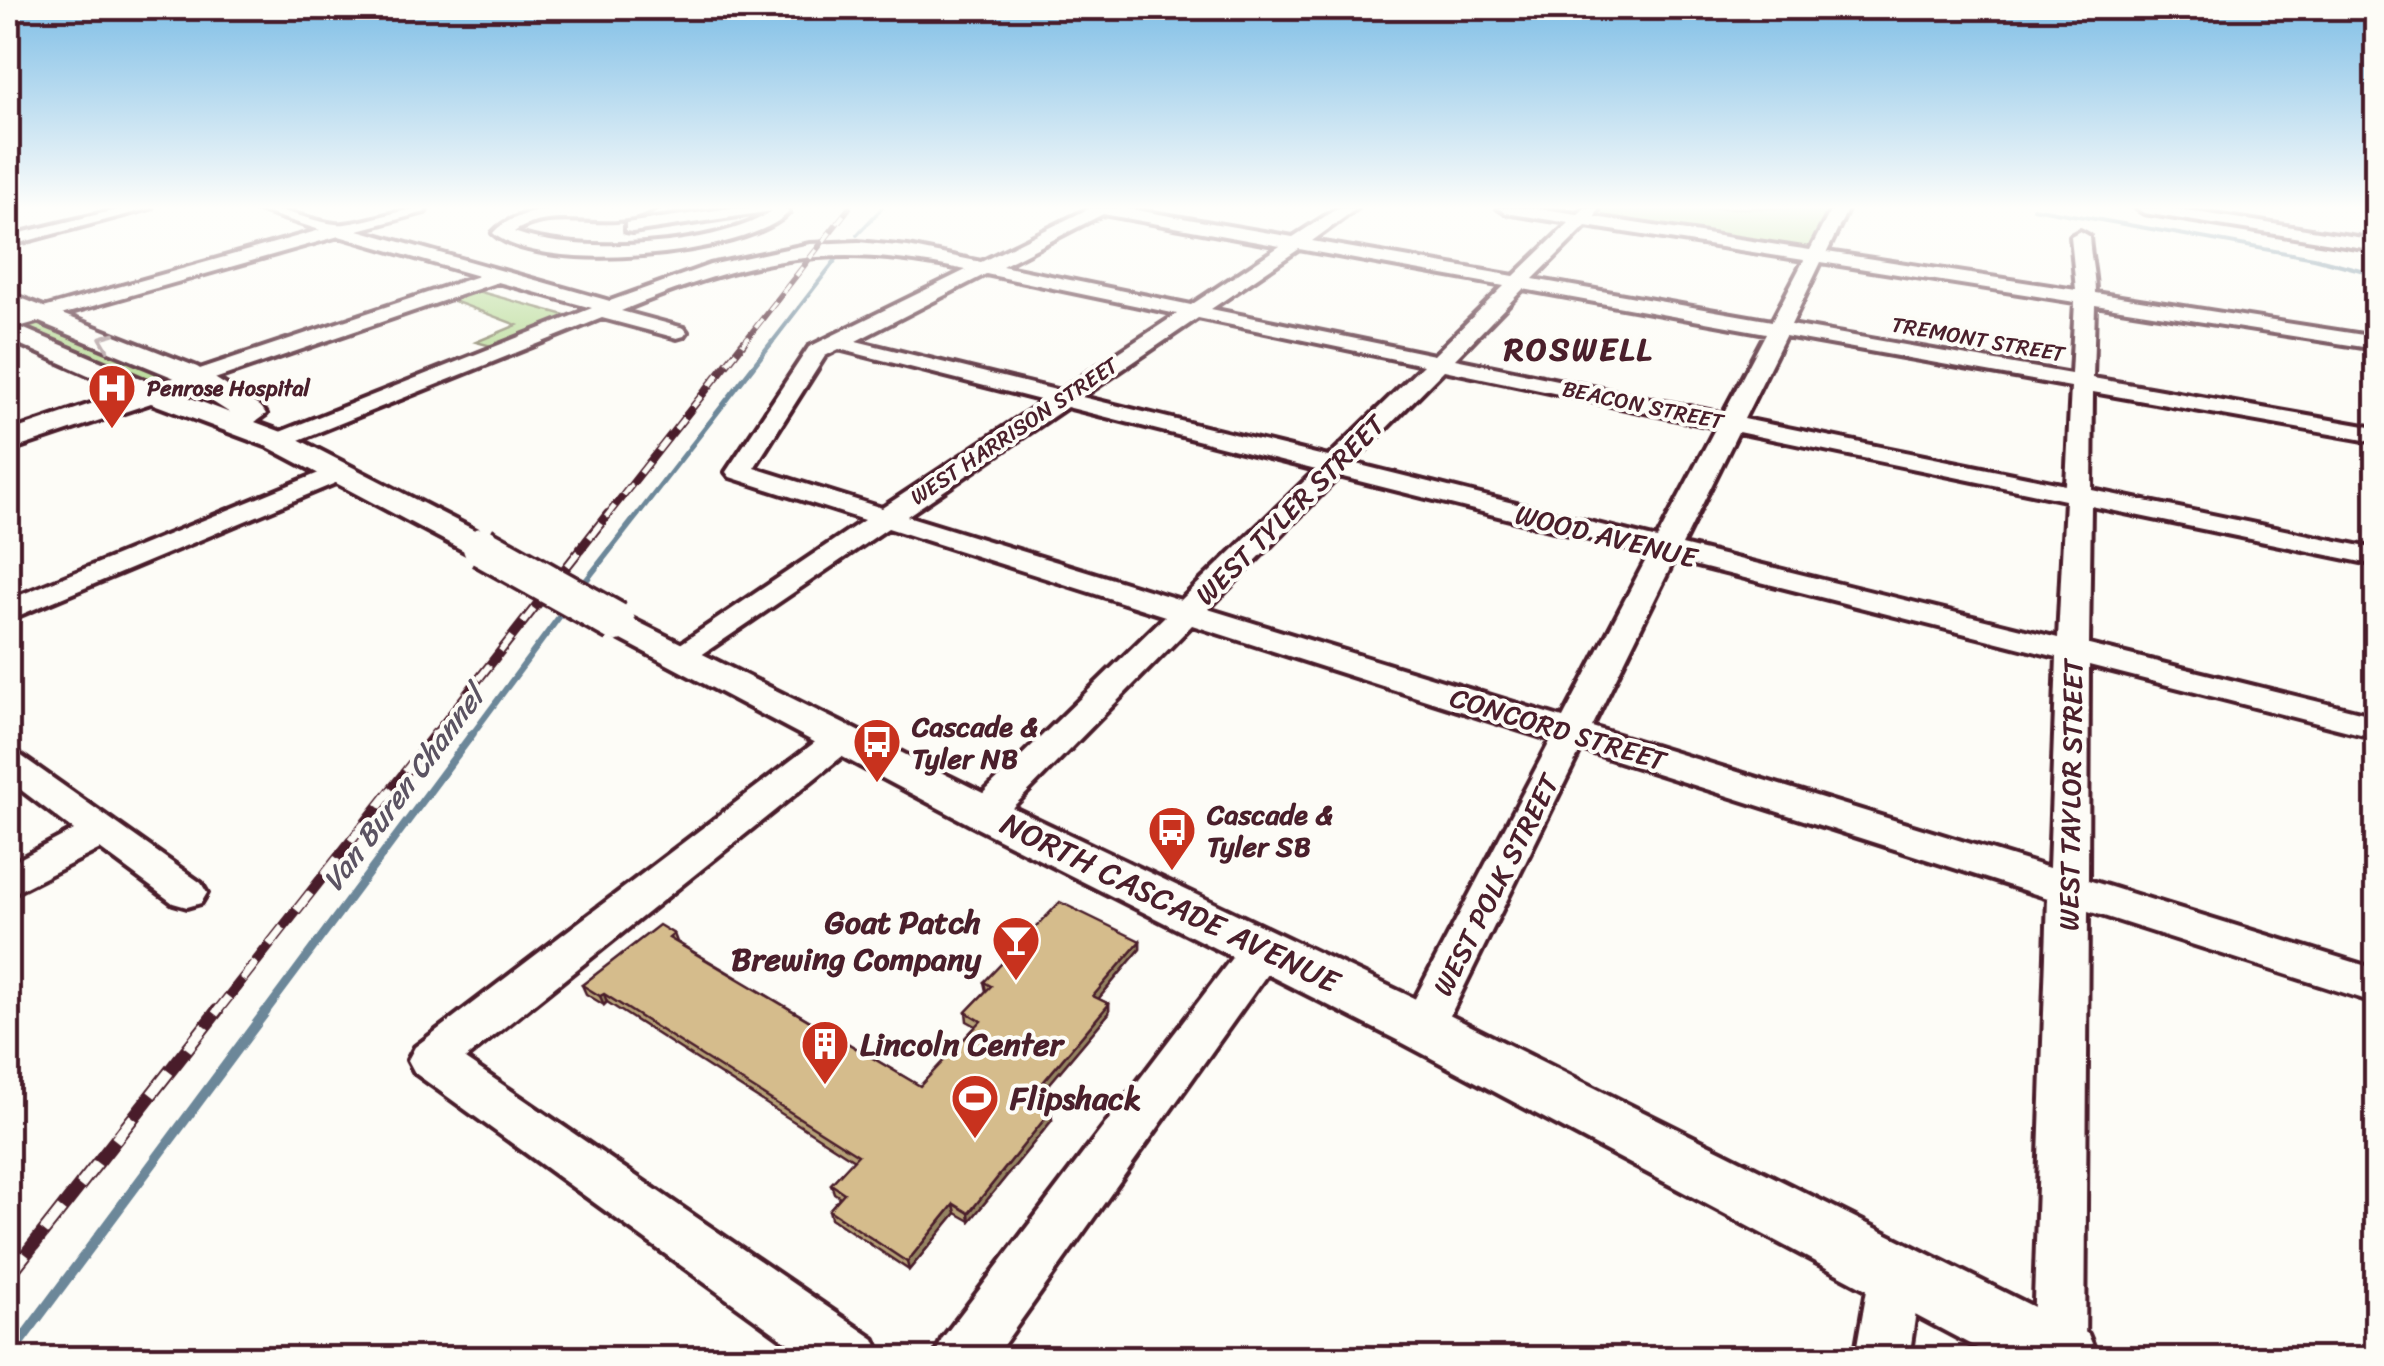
<svg xmlns="http://www.w3.org/2000/svg" width="2384" height="1366" viewBox="0 0 2384 1366" font-family="Sriracha,sans-serif">
	<style>
		.green { fill: #b5d993; stroke: #807c5f; stroke-width: 2.5 }
		.lines { fill: none; stroke-linecap: round; stroke-linejoin: round }
		.stream-far4 { stroke: #6c8799; stroke-width: 4 }
		.stream-far3 { stroke: #6c8799; stroke-width: 5 }
		.stream-far2 { stroke: #6c8799; stroke-width: 6 }
		.stream-far1 { stroke: #6c8799; stroke-width: 8 }
		.stream { stroke: #6c8799; stroke-width: 10 }
		.minor-casing { stroke: #4a1f2b; stroke-width: 8 }
		.major-casing { stroke: #4a1f2b; stroke-width: 8 }
		.minor { fill: #fdfcf7; fill-rule: evenodd }
		.major { fill: #fdfcf7; fill-rule: evenodd }
		.rail-far4-casing { stroke: #4a1f2b; stroke-width: 6 }
		.rail-far3-casing { stroke: #4a1f2b; stroke-width: 8 }
		.rail-far2-casing { stroke: #4a1f2b; stroke-width: 10 }
		.rail-far1-casing { stroke: #4a1f2b; stroke-width: 11 }
		.rail-casing { stroke: #4a1f2b; stroke-width: 14 }
		.rail-far4 { stroke: #fdfcf7; stroke-width: 4; stroke-dasharray: 11; stroke-linecap: butt }
		.rail-far3 { stroke: #fdfcf7; stroke-width: 5; stroke-dasharray: 14; stroke-linecap: butt }
		.rail-far2 { stroke: #fdfcf7; stroke-width: 6; stroke-dasharray: 18; stroke-linecap: butt }
		.rail-far1 { stroke: #fdfcf7; stroke-width: 8; stroke-dasharray: 22; stroke-linecap: butt }
		.rail { stroke: #fdfcf7; stroke-width: 10; stroke-dasharray: 29; stroke-linecap: butt }
		.major-bridge-casing { stroke: #4a1f2b; stroke-width: 45; stroke-linecap: butt }
		.major-bridge { stroke: #fdfcf7; stroke-width: 38 }
		.wall { fill: #b7a278; stroke: #4a1f2b; stroke-width: 2.5 }
		.shaded-wall { fill: #958462; stroke: #4a1f2b; stroke-width: 2.5 }
		.building { fill: #d5bc8c; stroke: #4a1f2b; stroke-width: 2.5 }
		.oneway { stroke: #ac999b }
		.labels { text-anchor: middle; dominant-baseline: central; stroke-width: 8; stroke-linejoin: round; paint-order: stroke }
		.far-street-label { font-size: 22px; fill: #4a1f2b; stroke: #fdfcf7 }
		.far-poi-label { font-size: 22px; font-weight: bold; fill: #4a1f2b; stroke: #fdfcf7; text-anchor: start }
		.street-label { font-size: 28px; fill: #4a1f2b; stroke: #fdfcf7 }
		.poi-label { font-size: 28px; font-weight: bold; fill: #4a1f2b; stroke: #fdfcf7; text-anchor: start }
		.water-label { font-size: 30px; font-style: italic; fill: #5b5362; stroke: #fdfcf7 }
		.far-district-label { font-size: 32px; font-weight: bold; letter-spacing: 2.5px; fill: #4a1f2b; stroke: #fdfcf7 }
		.near-street-label { font-size: 32px; fill: #4a1f2b; stroke: #fdfcf7 }
		.near-poi-label { font-size: 32px; font-weight: bold; fill: #4a1f2b; stroke: #fdfcf7; text-anchor: start }
	</style>
	<rect width="100%" height="100%" fill="#fdfcf7"/>
	<filter id="ink" filterUnits="userSpaceOnUse"><feTurbulence type="fractalNoise" baseFrequency=".01" numOctaves="2"/><feDisplacementMap in="SourceGraphic" scale="20" xChannelSelector="R" yChannelSelector="G"/><feConvolveMatrix kernelMatrix="1 2 1 2 8 2 1 2 1" color-interpolation-filters="sRGB"/></filter>
	<g filter="url(#ink)">
		<!-- green -->
		<path class="green" d="M1604,208h225l-20,42 -214,-32z
			M477,291l99,27 -77,30 -23,-6 41,-17 -66,-25z
			M48,322l121,53 -25,7 -122,-53z"/>
		<g class="lines">
			<!-- stream-far4 -->
			<path class="stream-far4" d="M2033,208l281,50 62,16
				M857,235l25,-27
				M770,345l71,-92"/>
			<!-- stream-far3 -->
			<path class="stream-far3" d="M636,517l136,-175"/>
			<!-- stream-far2 -->
			<path class="stream-far2" d="M581,587l57,-73
				M471,736l94,-127"/>
			<!-- stream-far1 -->
			<path class="stream-far1" d="M264,1014l209,-281"/>
			<!-- stream -->
			<path class="stream" d="M8,1358l258,-347"/>
			<!-- minor casing -->
			<g class="minor-casing">
				<path id="minor" d="M124,208h27l-143,38v-10z
					M252,208c30,-1 54,12 83,16 19,3 64,-16 92,-16l-2,4 -67,18 252,71 100,-36 100,-21 48,-2 50,5 73,15 109,-54h34l169,29 45,-29h19l-45,33 202,35 55,-53 -63,-10 -8,-5h38l42,6 7,-6h14l-4,9 215,33 22,-42h16l-21,44 249,38 -5,-54 9,-5 9,5c1,21 6,37 6,57l281,44v12l-281,-44 -2,73 283,50v14l-283,-50 -1,98 284,59v16l-285,-59 -2,139 287,71v22l-287,-73 -1,215 288,89v34l-288,-92 -3,444 -1,3h-52l16,-460 -467,-149 -143,291 -16,5 -16,-5 -6,-13 151,-287 -359,-115 -194,197 -13,4 -13,-4 -5,-9 5,-9 193,-188 -277,-88 -197,134h-22l-5,-7 200,-135 -134,-43 -4,-5 83,-125 157,-77c-138,-29 -216,-12 -345,41l63,17 3,4 -3,4 -7,2 -75,-20 -323,130 -12,-7 3,-5 322,-128 -94,-26 -339,116h-16l-3,-5 3,-5 335,-112 -139,-40 -331,94v-12l312,-88zM1103,214l177,32 -89,59 -189,-39zM1586,226l218,34 -32,61 -239,-42zM1299,249l205,37 -70,69 -223,-46zM1821,262l254,40 -4,72 -280,-49zM986,274l191,40 -117,77 -204,-50zM1523,289l243,44 -43,81 -268,-55zM1198,318l225,47 -95,92 -246,-60zM1785,336l286,51 -5,98 -322,-66zM839,349l205,52 -162,107 -128,-40 71,-112zM1444,370l272,57 -59,112 -305,-76zM1067,407l249,63 -135,130 -274,-84zM1738,432l327,68 -7,138 -376,-93zM1339,476l310,78 -86,164 -355,-109zM1674,560l383,97 -8,211 -457,-141z
					M656,208c-39,28 -101,-5 -142,24 59,23 205,16 258,-21l-140,21 -6,-1v-8l105,-15h55l3,4c-42,45 -249,63 -296,21 30,-34 120,-27 163,-25z
					M2136,208h34l206,32v10l-232,-37z
					M336,466l9,3 4,5 -4,5 -337,141v-20z
					M843,727l12,3 5,8 -5,8 -390,313 409,280 8,19h-73l-394,-285 -7,-13 7,-13 416,-317z
					M8,752l12,3 181,128 6,10 -6,10 -14,4 -14,-4 -73,-54 -92,47v-31l66,-35 -66,-50z
					M1262,933l15,5 6,11 -6,11 -283,398h-60l8,-19 305,-401z
					M1896,1247l18,7 8,18 -13,86h-54l15,-86 8,-18z"/>
			</g>
			<!-- major casing -->
			<g class="major-casing">
				<path id="major" d="M8,293l189,74 65,41 4,6 -11,8 35,13 204,105 5,7 -5,7 -12,3 -12,-3 -202,-107 -117,-44 -143,48v-19l118,-40 -118,-53v-17l146,62 21,1 3,8 52,20 -53,-34 -169,-70z
					M616,611l385,191 440,209 647,323 10,24h-102l-593,-315 -434,-219 -366,-194 -6,-8 6,-8z"/>
			</g>
			<!-- minor -->
			<use href="#minor" class="minor"/>
			<!-- major -->
			<use href="#major" class="major"/>
			<!-- rail-far4 casing -->
			<g class="rail-far4-casing">
				<path id="rail-far4" d="M742,345l107,-137"/>
			</g>
			<!-- rail-far3 casing -->
			<g class="rail-far3-casing">
				<path id="rail-far3" d="M606,517l138,-175"/>
			</g>
			<!-- rail-far2 casing -->
			<g class="rail-far2-casing">
				<path id="rail-far2" d="M434,736l174,-222"/>
			</g>
			<!-- rail-far1 casing -->
			<g class="rail-far1-casing">
				<path id="rail-far1" d="M215,1014l221,-281"/>
			</g>
			<!-- rail casing -->
			<g class="rail-casing">
				<path id="rail" d="M8,1277l209,-266"/>
			</g>
			<!-- rail-far4 -->
			<use href="#rail-far4" class="rail-far4"/>
			<!-- rail-far3 -->
			<use href="#rail-far3" class="rail-far3"/>
			<!-- rail-far2 -->
			<use href="#rail-far2" class="rail-far2"/>
			<!-- rail-far1 -->
			<use href="#rail-far1" class="rail-far1"/>
			<!-- rail -->
			<use href="#rail" class="rail"/>
			<!-- major-bridge casing -->
			<g class="major-bridge-casing">
				<path id="major-bridge" d="M482,547l134,75"/>
			</g>
			<!-- major-bridge -->
			<use href="#major-bridge" class="major-bridge"/>
		</g>
		<!-- wall -->
		<path class="wall" d="M674,934l3,8 243,144 56,-60 -9,-5 -1,-9 20,-21 -2,-9 156,-41v8l-42,50 11,5v9l-75,89 17,9 1,9 -82,101 -14,-8 -47,57 -78,-52 -2,-8 11,-13 -6,-4 -3,-9 23,-24 -247,-158 -3,3 -18,-11 -4,-9z"/>
		<!-- shaded-wall -->
		<path class="shaded-wall" d="M1140,941v8l-46,55 -1,-8z
			M604,994l3,8 -3,3 -4,-9z
			M1109,1004v9l-79,94 -1,-8z
			M1051,1111l1,9 -82,101 -1,-8z
			M954,1204l2,9 -47,57 -2,-8z"/>
		<!-- building -->
		<path class="building" d="M1060,902l80,39 -47,55 16,8 -80,95 22,12 -82,102 -15,-9 -47,58 -78,-52 15,-17 -13,-9 27,-29 -254,-161 -4,2 -18,-11 77,-60 15,9 -5,4 251,148 61,-65 -15,-9 25,-26 -7,-4z"/>
		<!-- one-way arrows -->
		<defs><path id="oneway-chevron" d="M-2-3.5L2.5 0L-2 3.5" fill="none" stroke-width="1.6" stroke-linecap="round" stroke-linejoin="round" transform="scale(2.5)"/></defs>
		<use class="oneway" href="#oneway-chevron" transform="translate(106 340) rotate(-158)"/>
	</g>
	<!-- sky -->
	<linearGradient id="sky" x2="0" y2="1"><stop stop-color="#7fbee6"/><stop offset="0.52" stop-color="#fefefb"/><stop offset="1" stop-color="#fefefb" stop-opacity="0"/></linearGradient>
	<rect width="2384" height="399" fill="url(#sky)"/>
	<!-- icons -->
	<defs>
		<g id="hospital-pin" transform="scale(2.5)"><path d="M0 17L-7.5 6A9.5 9.5 0 1 1 7.5 6Z" fill="#c8321e" stroke="#fdfcf7"/><path d="M-5-5h3v3.5h4V-5h3V5h-3V1.5h-4V5h-3Z" fill="#fff"/></g>
		<g id="bus-pin" transform="scale(2.5)"><path d="M0 17L-7.5 6A9.5 9.5 0 1 1 7.5 6Z" fill="#c8321e" stroke="#fdfcf7"/><path d="M-5-6H5V4H4V6H2V4H-2V6H-4V4H-5ZM-3.5-4V0h7V-4ZM-3.5 1.2v1.5H-2V1.2ZM2 1.2v1.5H3.5V1.2Z" fill="#fff"/></g>
		<g id="bar-pin" transform="scale(2.5)"><path d="M0 17L-7.5 6A9.5 9.5 0 1 1 7.5 6Z" fill="#c8321e" stroke="#fdfcf7"/><path d="M-6-5H6L.8 .8V4.5H3.5V6h-7V4.5H-.8V.8Z" fill="#fff"/></g>
		<g id="building-pin" transform="scale(2.5)"><path d="M0 17L-7.5 6A9.5 9.5 0 1 1 7.5 6Z" fill="#c8321e" stroke="#fdfcf7"/><path d="M-4-6H4V6H1V3H-1V6H-4ZM-2.5-4.3h1.7v1.8h-1.7ZM.8-4.3h1.7v1.8H.8ZM-2.5-1h1.7V.8h-1.7ZM.8-1h1.7V.8H.8Z" fill="#fff"/></g>
		<g id="stadium-pin" transform="scale(2.5)"><path d="M0 17L-7.5 6A9.5 9.5 0 1 1 7.5 6Z" fill="#c8321e" stroke="#fdfcf7"/><path d="M0-5a6.5 5 0 1 0 0 10a6.5 5 0 1 0 0-10ZM-3.5-1.8h7v3.6h-7Z" fill="#fff"/></g>
	</defs>
	<g fill-rule="evenodd">
		<use href="#hospital-pin" x="112" y="388"/>
		<use href="#bus-pin" x="877" y="742"/>
		<use href="#bus-pin" x="1172" y="830"/>
		<use href="#bar-pin" x="1016" y="940"/>
		<use href="#building-pin" x="825" y="1044"/>
		<use href="#stadium-pin" x="975" y="1098"/>
	</g>
	<g class="labels">
		<!-- far-street labels -->
		<g class="far-street-label">
			<text transform="translate(1978 339) rotate(10)">TREMONT STREET</text>
			<text transform="translate(1643 405) rotate(12)">BEACON STREET</text>
			<text transform="translate(1014 431) rotate(-34)">WEST HARRISON STREET</text>
		</g>
		<!-- far-poi labels -->
		<g class="far-poi-label">
			<text x="147" y="388">Penrose Hospital</text>
		</g>
		<!-- street labels -->
		<g class="street-label">
			<text transform="translate(1290 510) rotate(-45)">WEST TYLER STREET</text>
			<text transform="translate(1606 536) rotate(14)">WOOD AVENUE</text>
			<text transform="translate(1558 729) rotate(17)">CONCORD STREET</text>
			<text transform="translate(2071 795) rotate(-89)">WEST TAYLOR STREET</text>
			<text transform="translate(1496 885) rotate(-63)">WEST POLK STREET</text>
		</g>
		<!-- poi labels -->
		<g class="poi-label">
			<text x="912" y="726">Cascade &amp;<tspan x="912" dy="32">Tyler NB</tspan></text>
			<text x="1207" y="814">Cascade &amp;<tspan x="1207" dy="32">Tyler SB</tspan></text>
		</g>
		<!-- water labels -->
		<g class="water-label">
			<text transform="translate(403 789) rotate(-53)">Van Buren Channel</text>
		</g>
		<!-- far-district labels -->
		<g class="far-district-label">
			<text x="1579" y="349">ROSWELL</text>
		</g>
		<!-- near-street labels -->
		<g class="near-street-label">
			<text transform="translate(1170 903) rotate(26)">NORTH CASCADE AVENUE</text>
		</g>
		<!-- near-poi labels -->
		<g class="near-poi-label">
			<text x="981" y="922" text-anchor="end">Goat Patch<tspan x="981" dy="37">Brewing Company</tspan></text>
			<text x="860" y="1044">Lincoln Center</text>
			<text x="1010" y="1098">Flipshack</text>
		</g>
	</g>
	<!-- margin -->
	<rect width="2384" height="1366" fill="none" stroke="#fdfcf7" stroke-width="40"/>
	<rect x="20" y="20" width="2344" height="1326" fill="none" stroke="#4a1f2b" stroke-width="4" filter="url(#ink)"/>
</svg>
